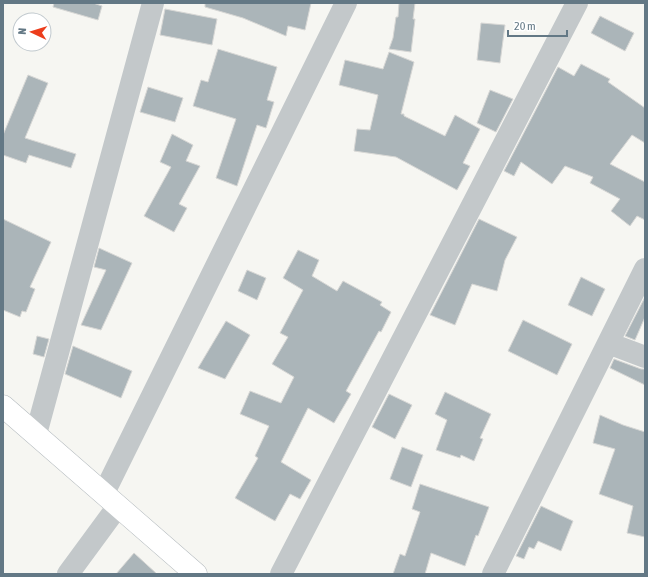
<svg xmlns="http://www.w3.org/2000/svg" width="648" height="577" viewBox="0 0 648 577" font-family="'Asap Condensed',sans-serif">
	<style>
		.building { fill: #abb5b9; stroke: #d7d7d5 }
		.lines { fill: none; stroke-linecap: round; stroke-linejoin: round }
		.secondary-casing { stroke: #b5bbbf; stroke-width: 23 }
		.street { stroke: #c3c8ca; stroke-width: 22 }
		.secondary { stroke: #fff; stroke-width: 22 }
	</style>
	<rect width="100%" height="100%" fill="#f6f6f2"/>
	<!-- building -->
	<path class="building" d="M54,3h39l9,3 -4,14 -45,-13z
		M205,3h106l-6,27 -17,-4 -2,10 -43,-18 -38,-11z
		M399,3h16l-2,16h2l-4,33 -22,-3 4,-11 3,-21h2z
		M165,9l52,10 -5,26 -52,-10z
		M600,16l34,17 -9,18 -34,-18z
		M481,23l24,2 -5,38 -23,-3z
		M218,49l59,18 -10,33 7,2 -8,26 -9,-3 -20,61 -21,-8 20,-59 -43,-13 8,-26 7,2z
		M389,52l25,10 -13,52h3v2l41,20 10,-21 25,14 -17,34 7,3 -13,24 -61,-33 -42,-6 3,-22 13,1 8,-35 -39,-10 6,-25 38,9z
		M581,64l29,15 -2,3 37,26v35l-13,-8 -22,29 35,18v38l-8,-4 -7,10 -19,-15 9,-12 -30,-16 3,-6 -28,-11 -13,18 -31,-22 -7,14 -10,-5 54,-104 16,9z
		M28,75l20,8 -23,55 51,16 -5,14 -42,-13 -3,8 -23,-8v-20z
		M148,87l35,11 -8,24 -35,-10z
		M490,90l23,9 -17,33 -19,-9z
		M172,134l21,11 -7,16 14,5 -21,38 8,4 -13,24 -30,-16 27,-49 -11,-5z
		M3,219l48,23 -21,45 5,2 -9,23 -4,-1 -2,6 -17,-7z
		M479,219l38,18 -12,23 -8,31 -25,-7 -17,41 -25,-10z
		M99,248l33,15 -31,67 -20,-5 25,-55 -12,-3z
		M298,250l21,10 -7,16 25,15 6,-10 39,21 -2,3 11,7 -10,20 -2,-1 -33,60 5,3 -17,29 -26,-15 -27,54 30,18 -11,19 -10,-5 -15,27 -40,-23 23,-40 -3,-2 14,-30 -29,-12 10,-23 31,12 13,-26 -22,-13 16,-27 -8,-4 23,-43 -20,-12z
		M247,270l19,8 -9,22 -19,-9z
		M581,277l24,12 -13,27 -24,-11z
		M645,297v20l-10,23 -10,-4z
		M523,320l49,24 -15,31 -49,-24z
		M226,321l24,14 -25,44 -27,-11z
		M37,336l12,3 -5,18 -11,-3z
		M73,346l59,25 -11,27 -56,-24z
		M614,359l27,10h4v16l-35,-17z
		M445,392l46,22 -11,24 3,1 -9,22 -13,-6 -1,3 -24,-8 11,-30 -12,-6z
		M389,394l23,11 -17,34 -23,-12z
		M600,415l23,10 22,7v105l-18,-4 6,-27 -34,-12 16,-45 -22,-6z
		M402,447l21,8 -12,32 -21,-8z
		M420,484l69,23 -11,29 -2,-1 -11,31 -34,-13 -6,21h-32l7,-20 5,2 15,-44 -8,-3z
		M541,506l32,15 -12,30 -23,-10 -4,8 -5,-2 -5,12 -8,-3z
		M134,553l23,21h-41z"/>
	<g class="lines">
		<!-- secondary casing -->
		<g class="secondary-casing">
			<path id="secondary" d="M3,406l193,168"/>
		</g>
		<!-- street -->
		<path class="street" d="M608,343l37,14
			M36,434l117,-431
			M104,493l242,-490
			M68,574l50,-68
			M281,574l296,-571
			M493,574l152,-305"/>
		<!-- secondary -->
		<use href="#secondary" class="secondary"/>
	</g>
	<!-- border -->
	<rect width="648" height="577" fill="none" stroke="#637885" stroke-width="8"/>
	<!-- north arrow -->
	<g transform="translate(32 32) rotate(274)"><circle r="19" fill="#ffffff" stroke="#c1c9ce"/>
	<path d="M0-3L7 15L0 10L-7 15Z" fill="#ec3d1c"/>
	<text y="-6" font-size="11" font-weight="bold" text-anchor="middle" fill="#637885">N</text>
	</g>
	<!-- scale -->
	<path d="M508 30v6h59v-6" fill="none" stroke="#637885" stroke-width="2"/>
	<text x="514" y="30" font-size="12" fill="#637885" stroke="#ffffff" stroke-width="3" paint-order="stroke">20 m</text>
</svg>
